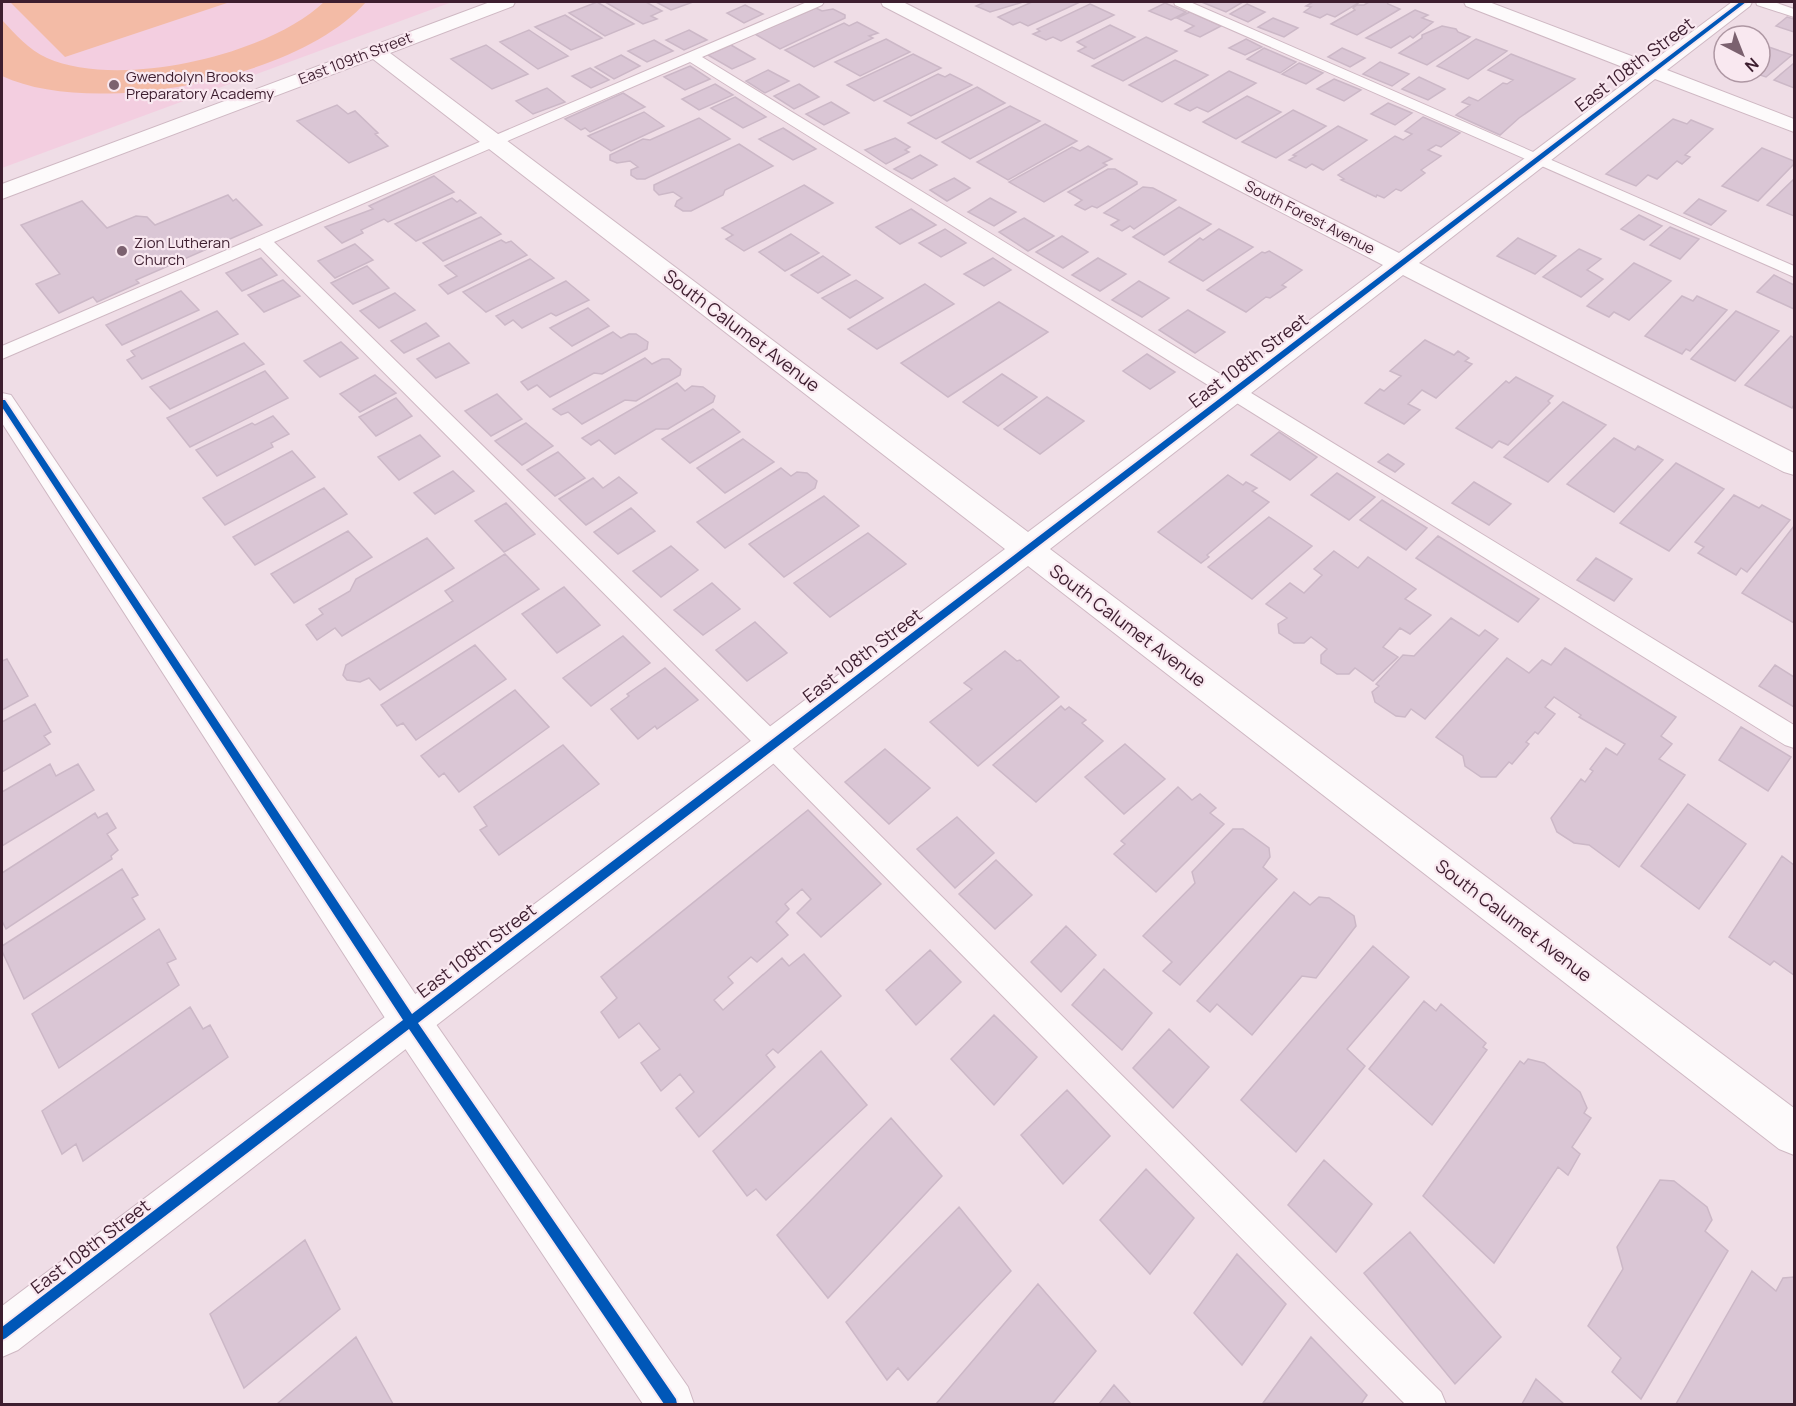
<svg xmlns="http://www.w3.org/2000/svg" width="1796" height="1406" viewBox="0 0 1796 1406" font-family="Manrope,sans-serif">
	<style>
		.built { fill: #f3cee0 }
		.green { fill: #f3bba6 }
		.building { fill: #dac6d5; stroke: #ccb8c7; stroke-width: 1.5 }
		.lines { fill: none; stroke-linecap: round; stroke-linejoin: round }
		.service-casing { stroke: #cfb8c3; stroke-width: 2 }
		.minor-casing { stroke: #cfb8c3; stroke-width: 2 }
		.tertiary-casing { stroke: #cfb8c3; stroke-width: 2 }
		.service { fill: #fdfafb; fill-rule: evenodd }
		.minor { fill: #fdfafb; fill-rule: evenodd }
		.tertiary { fill: #fdfafb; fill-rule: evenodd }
		.cycleway-casing { stroke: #f9e8f0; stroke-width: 4 }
		.cycleway { fill: #0057b8; fill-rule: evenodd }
		.poi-dot { fill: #7b616f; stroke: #f9e8f0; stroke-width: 2 }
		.labels { text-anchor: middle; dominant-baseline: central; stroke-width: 4.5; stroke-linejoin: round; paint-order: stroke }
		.far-street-label { font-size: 15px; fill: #3d1e2f; stroke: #f9e8f0 }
		.far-poi-label { font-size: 15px; fill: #3d1e2f; stroke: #f9e8f0; text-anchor: start }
		.street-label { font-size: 18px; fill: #3d1e2f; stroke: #f9e8f0 }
	</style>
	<rect width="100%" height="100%" fill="#efdde6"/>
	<!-- built -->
	<path class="built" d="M2,2h450l-450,166z"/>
	<!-- green -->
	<path class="green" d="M10,2h220l-165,55z
		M324,2h42c-67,77 -272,117 -364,74v-56c14,15 26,29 45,38 72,32 222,-3 277,-56z"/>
	<!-- building -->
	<path class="building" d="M597,2l37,22 -29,12 -36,-23z
		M605,2h41l16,9 -11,5 6,3 -14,5z
		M656,2h37l-22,8z
		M980,2h43l-33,10 -14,-6 7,-3z
		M1032,2h48l-52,24 -8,-4 -7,3 -15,-8z
		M1207,2h36l-17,10 -22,-9z
		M1313,2h47l-25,15 -8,-3 -7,4 -16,-6 7,-5 -5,-1z
		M1369,2h18l1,2 12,5 -43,26 -26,-11 24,-14 -2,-2 4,-3h7z
		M1165,3l21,9 -15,8 -22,-9z
		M1090,4l24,11 -53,26 -8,-4 -7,3 -13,-6 7,-3 -3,-2z
		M1247,4l18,8 -17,10 -18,-8z
		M745,5l18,9 -19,9 -17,-10z
		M816,8l6,3 11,-2 12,6v3l-65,31 -25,-15z
		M1415,10l13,5 -6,3 11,4 -20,16 -3,-2 -19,12 -25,-10z
		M1190,12l31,14 -21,11 -15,-6 9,-5 -17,-8z
		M565,15l37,23 -31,12 -36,-23z
		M1787,17l7,2v13l-18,-6z
		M1273,18l25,10 -14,9 -26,-10z
		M857,22l21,11 -9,3 4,2 -59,29 -29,-17 59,-27 5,3z
		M1110,25l25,12 -41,22 -16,-8 8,-4 -9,-5z
		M1442,26l14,3 2,3 12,5 -43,28 -28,-12 23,-15v-3z
		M529,30l39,26 -30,13 -38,-27z
		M689,30l18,10 -23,10 -18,-10z
		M1146,37l31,14 -54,30 -31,-15z
		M886,39l24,13 -50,24 -25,-14z
		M1246,39l16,8 -17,8 -16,-7z
		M1476,39l31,12 -39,28 -31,-13z
		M654,40l19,11 -26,11 -19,-11z
		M1760,44l32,11 -26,22 -15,-5h9z
		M486,45l42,29 -36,15 -41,-30z
		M731,45l24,14 -23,10 -24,-14z
		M1264,48l32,14 -16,11 -33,-14z
		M1342,48l23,10 -15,9 -22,-10z
		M913,54l28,14 -67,33 -27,-16z
		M1511,54l64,25 -56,39 -19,17 -44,-20 14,-10 -8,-3 7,-5 9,4 25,-18 4,1 6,-4 -25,-10z
		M621,55l19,11 -26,13 -19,-12z
		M1175,60l33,15 -46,27 -33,-17z
		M1380,62l29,12 -17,12 -29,-12z
		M1299,63l24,10 -17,11 -24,-10z
		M1794,63v25l-20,-8z
		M690,66l20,13 -25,11 -21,-13z
		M590,68l19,12 -18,8 -19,-12z
		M768,70l21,11 -24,12 -19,-12z
		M1229,71l27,12 -48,29 -11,-5 -7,4 -15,-7z
		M938,74l7,3 5,-3 22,11 -61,31 -27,-15z
		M1419,77l26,12 -17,11 -26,-11z
		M1334,79l27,11 -17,11 -27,-12z
		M715,84l18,11 -34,15 -17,-11z
		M799,84l20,13 -25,12 -20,-13z
		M977,87l28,16 -69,36 -28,-16z
		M547,88l18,14 -32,12 -17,-13z
		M623,93l22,14 -55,25 -5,-4 -4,2 -16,-11z
		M1247,96l34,16 -45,27 -33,-17z
		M735,97l31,20 -23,11 -32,-20z
		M831,102l18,11 -25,12 -18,-11z
		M1388,103l24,10 -17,12 -24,-11z
		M337,105l11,9 7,-3 23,22 -3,1 13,12 -39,17 -52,-42z
		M1010,106l30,15 -70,38 -28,-17z
		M1293,110l33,16 -50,32 -34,-16z
		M644,112l20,14 -53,25 -23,-15z
		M1423,117l37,16 -19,14 -5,-2 -8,5 13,6 -20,14 4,3 -24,18 -5,-2 -12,9 -7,-3 -1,2 -35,-17 3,-1 -6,-4 57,-39 8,4 9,-6 -7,-3z
		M699,118l31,21 -85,40h-8l-6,-4v-5l7,-3 -8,-6 -13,2 -7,-3v-5l33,-16 7,1z
		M1673,119l14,5 4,-4 22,9 -28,26 5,2 -8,7 -5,-3 -20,18 -9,-4 -12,11 -30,-12z
		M1045,124l32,17 -69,39 -31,-18z
		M1338,126l29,14 -44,30 -11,-6 -6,4 -17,-8 7,-4 -3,-1z
		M783,128l33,21 -23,11 -34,-21z
		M895,138l15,9 -5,3 4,2 -23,12 -21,-14z
		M739,144l34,22 -48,24 -2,5 -32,16h-8l-8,-5 2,-5 5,-3 -9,-6 -14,3 -5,-5v-5z
		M1088,146l24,13 -9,4 4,2 -63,37 -35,-20 63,-35 8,4z
		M1762,148l32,13v3l-36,37 -36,-15z
		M920,155l17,10 -25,14 -18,-10z
		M1108,169h7l22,13v2l-40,24 -5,-2 -7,4 -10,-5 7,-5 -14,-8z
		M434,176l20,16 -66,30 -4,-3 -23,11 2,3 -21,10 -17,-16 48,-18 -4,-3z
		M954,178l16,10 -23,13 -17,-11z
		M1794,179v37l-27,-11z
		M804,185l29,18 -89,48 -18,-12 7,-4 -11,-7z
		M1143,187l10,1 23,12 -42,29 -4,-3 -8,5 -11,-6 8,-5 -15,-7z
		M228,195l5,6 3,-2 26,26 -126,55 3,3 -42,19 -4,-5 -34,16 -23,-29 24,-10 -39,-49 61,-24 25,27 29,-12 11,1 8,8z
		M452,198l5,4 3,-2 16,13 -60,28 -21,-17z
		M990,198l26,14 -22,14 -26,-14z
		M1699,199l27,12 -15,14 -27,-12z
		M1179,207l32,17 -47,31 -31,-18z
		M911,209l25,16 -36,19 -24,-17z
		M1639,215l23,11 -18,14 -23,-11z
		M481,217l20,17 -58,27 -20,-18z
		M1024,218l30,18 -26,15 -29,-19z
		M1670,227l29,12 -19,20 -30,-14z
		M945,229l21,14 -25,14 -22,-14z
		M1219,229l34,18 -50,34 -34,-19 31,-24 3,2z
		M791,234l28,19 -34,18 -26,-19z
		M1062,236l26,16 -25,16 -27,-16z
		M1518,238l38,18 -21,18 -38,-18z
		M501,240l5,3 5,-2 16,14 -79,39 -9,-9 18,-9 -12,-10z
		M355,244l18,16 -38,18 -17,-17z
		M1579,249l22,10 -14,11 16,9 -22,18 -38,-20z
		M1269,251l33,19 -20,15 4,2 -16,11 -4,-1 -20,15 -39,-22 55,-38 3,1z
		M823,256l27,19 -32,18 -27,-18z
		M261,258l16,17 -35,16 -16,-18z
		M993,258l18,12 -27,16 -20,-12z
		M1098,258l28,16 -26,17 -28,-16z
		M530,259l24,19 -68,34 -23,-20z
		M1634,263l37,18 -42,39 -15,-8 -5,5 -22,-11z
		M367,266l22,22 -36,16 -22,-21z
		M1774,275l20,10v24l-37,-17z
		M283,280l17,16 -36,16 -16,-17z
		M856,280l27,18 -33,20 -28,-20z
		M566,281l23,19 -33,16 -5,-3 -29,15 -9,-8 -8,5 -9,-9z
		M1139,281l30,17 -27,19 -30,-17z
		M925,284l29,20 -77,45 -29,-20z
		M181,291l18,19 -77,35 -16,-20z
		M395,293l20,17 -36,18 -19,-17z
		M1682,296l11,5 4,-5 30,14 -37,41 -4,-2 -4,5 -37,-18z
		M999,302l49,30 -100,65 -47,-34z
		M588,308l21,18 -37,20 -22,-18z
		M1188,310l37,22 -30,21 -36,-23z
		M217,311l21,23 -96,45 -15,-19 8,-4 -4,-5z
		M1736,311l43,20 -44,50 -44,-22z
		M426,323l13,13 -35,17 -13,-12z
		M613,332l8,6 8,-4h7l12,8 -1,7 -45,25 -8,-1 -44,24 -13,-12 -9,5 -7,-8z
		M1791,336l3,2v67l-2,3 -47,-23z
		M1425,340l29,15 4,-4 11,7 -4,3 7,3 -36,34 -14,-8 -14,14 12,6 -16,14 -39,-21 15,-14 4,2 17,-15 -11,-5z
		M341,342l17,16 -38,19 -16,-16z
		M244,343l20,21 -94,45 -20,-22z
		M449,343l20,20 -33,15 -19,-19z
		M1147,354l28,18 -25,17 -27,-18z
		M645,358l7,6 10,-5h7l12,10 -1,6 -44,26 -11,-1 -43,24 -14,-12 -7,3 -8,-6z
		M265,371l23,27 -98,49 -23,-29z
		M1002,374l35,23 -39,29 -35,-24z
		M375,375l21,18 -36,19 -20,-18z
		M1516,377l37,19 -5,5 2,2 -42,42 -9,-4 -7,7 -36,-20 50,-47 3,2z
		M677,383l8,8 7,-5 11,1 12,9 -2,6 -45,27h-12l-41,25 -16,-14 -8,5 -9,-7z
		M497,394l25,25 -31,17 -26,-25z
		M1047,397l37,24 -44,33 -36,-25z
		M396,398l16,18 -36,20 -17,-19z
		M1563,402l43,23 -58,57 -44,-25z
		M713,409l27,23 -50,31 -28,-24z
		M273,416l16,18 -18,9 2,4 -56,29 -21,-26 56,-27 3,2z
		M526,423l27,23 -31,19 -27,-24z
		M1279,432l38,25 -27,23 -39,-25z
		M420,435l20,21 -41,24 -21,-23z
		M1614,438l21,12 3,-4 25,14 -49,52 -47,-28z
		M743,439l31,23 -49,31 -28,-25z
		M292,451l23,26 -90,48 -22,-27z
		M558,452l27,26 -30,18 -28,-26z
		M1388,454l16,10 -9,8 -17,-10z
		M1676,463l48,26 -55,62 -49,-28z
		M781,468l10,8 6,-4 10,1 10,8 -2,7 -90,60 -28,-26z
		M453,471l21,20 -39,23 -21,-21z
		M1337,473l38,24 -26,23 -38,-25z
		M1228,475l15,10 3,-3 11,6 -5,3 17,11 -62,53 2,2 -8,6 -43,-31z
		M619,477l18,16 -51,32 -27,-26 34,-21 10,10z
		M1474,482l37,22 -22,21 -37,-22z
		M324,488l23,26 -92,51 -22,-28z
		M1734,495l25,13 3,-3 28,15 -43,52 -6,-4 -5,7 -38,-22 6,-6 -9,-5z
		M824,496l35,30 -75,51 -35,-33z
		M1382,500l45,28 -21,22 -46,-30z
		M506,503l29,31 -31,18 -29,-31z
		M631,508l24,23 -37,23 -24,-22z
		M1269,517l43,29 -60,53 -44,-32z
		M1794,526v97l-52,-30z
		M348,531l24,26 -78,46 -23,-29z
		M868,533l38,31 -76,53 -36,-34z
		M1438,536l101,63 -21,23 -102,-64z
		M427,538l27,30 -112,68 -7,-8 -18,12 -11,-15 17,-11 -4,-5 31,-18 6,-12z
		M671,546l27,24 -37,27 -28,-26z
		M1334,551l24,17 10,-11 48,32 -11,10 26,16 -21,19 -10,-6 -17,19 15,10 -25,24 -18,-13 -6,6h-12l-16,-11v-8l6,-6 -16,-12 -7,6h-10l-15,-10 -1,-9 9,-6 -21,-14 24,-21 14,10 18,-18 -8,-6z
		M505,554l34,35 -159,101 -11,-12 -9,4 -13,-2 -4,-5 3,-10 107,-64 -8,-10z
		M1596,558l36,21 -18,22 -37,-21z
		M712,583l28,26 -37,26 -29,-25z
		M564,587l36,38 -43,28 -35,-39z
		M1451,618l28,18 6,-6 13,9 -73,80 -14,-10 -6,8 -9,-1 -21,-14 -3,-10 7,-6 -3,-2 27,-29 11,1z
		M755,622l32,31 -40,28 -31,-31z
		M623,636l27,27 -59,43 -28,-28z
		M475,645l31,34 -90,61 -13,-17 -6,3 -16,-21z
		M1565,648l111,69 -15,19 11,8 -13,15 26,16 -66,92 -30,-22 -15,-2 -17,-11 -6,-14 30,-39 4,3 8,-11 -3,-2 16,-21 11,7 8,-11 -46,-27 2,-2 -27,-18 -9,10 10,7 -17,20 -3,-2 -9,10 3,2 -17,20 -3,-2 -13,15h-15l-16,-11 -2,-10 -27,-19 71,-79 22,15 13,-13 9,5z
		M1005,651l12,10 3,-1 39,37 -81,69 -48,-44 42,-33 -8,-6z
		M7,659l21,37 -26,14v-49z
		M1775,665l19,12v30l-35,-21z
		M665,668l33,32 -41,29 -2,-3 -17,13 -27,-30 18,-13 -2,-2z
		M515,690l34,37 -90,65 -15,-19 -5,4 -18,-21z
		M35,704l16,28 -7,4 6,8 -48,28v-50z
		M1061,706l4,4 4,-3 17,13 -4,3 21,18 -67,61 -43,-37z
		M1741,727l50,30 -23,34 -49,-31z
		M1125,744l40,35 -41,35 -39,-37z
		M563,745l36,39 -100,71 -19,-25 7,-4 -13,-19z
		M885,749l45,39 -41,36 -44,-42z
		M50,764l6,12 22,-12 16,26 -92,56v-54z
		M1178,787l14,13 8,-6 16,14 -6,5 14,11 -68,68 -42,-38 11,-10 -4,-3z
		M1688,804l58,40 -47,65 -58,-43z
		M808,810l73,74 -60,53 -24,-24 14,-14 -9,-10 -17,15 4,5 -13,13 12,13 -31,27 -6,-5 -23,20 5,6 -19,17 9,10 59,-52 7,8 15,-12 37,42 -63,57 -5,-4 -7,6 9,12 -76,70 -23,-29 18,-16 -14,-18 -19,17 -20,-28 19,-14 -21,-26 -20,15 -18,-26 16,-14 -16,-21z
		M95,813l3,5 9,-5 9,15 -9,6 11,16 -7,6 1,3 -106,70 -4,-8v-48z
		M957,817l37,36 -39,35 -38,-39z
		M1233,829h10l26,19 1,9 -7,10 14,12 -97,106 -17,-14 9,-9 -29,-26 52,-53 -3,-11z
		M1782,856l12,9v110l-20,-14 -4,4 -41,-28z
		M996,860l36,35 -37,34 -36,-35z
		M122,869l16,26 -6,3 13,21 -121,80 -22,-48v-5z
		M1294,892l16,13 9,-8 10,1 25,18 2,10 -40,52 -14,-2 -50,59 -35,-31 -7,8 -13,-11z
		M1066,926l30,29 -35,37 -30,-30z
		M159,929l17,30 -9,4 12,22 -120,83 -27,-54z
		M1373,946l36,31 -62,72 18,17 -69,86 -55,-52z
		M930,950l31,32 -45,43 -30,-35z
		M1104,969l48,44 -30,37 -50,-45z
		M1424,1001l12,10 5,-7 45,39 -3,4 4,3 -55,75 -63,-56z
		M190,1007l13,22 7,-4 18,32 -145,104 -7,-17 -14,10 -20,-43z
		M994,1015l43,42 -43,48 -43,-46z
		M1169,1029l40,38 -36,41 -40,-40z
		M821,1051l46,54 -101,95 -10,-11 -9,7 -34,-45z
		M1528,1059l16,4 36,29 7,16 -3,5 7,5 -19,29 8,7 -12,21 -10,-8 -64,96 -71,-67 97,-135 4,3z
		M1067,1090l43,46 -47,48 -42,-49z
		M891,1118l51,58 -114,122 -51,-63z
		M1324,1160l48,44 -36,48 -48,-47z
		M1146,1169l48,49 -44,56 -50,-54z
		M1660,1180l14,1 33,26 5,13 -7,11 23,20 -87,148 -29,-27 9,-14 -33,-32 35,-57 -6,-22z
		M959,1207l52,64 -103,109 -10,-12 -11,12 -41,-58z
		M1410,1232l91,105 -46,47 -91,-111z
		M305,1240l35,69 -96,79 -34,-74z
		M1237,1254l49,50 -44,61 -48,-52z
		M1752,1271l24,20 7,-13 11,-1v127h-118z
		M1038,1284l58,67 -44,53h-116z
		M356,1337l37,67h-116z
		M1311,1337l56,58 -6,9 -98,-1z
		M1536,1379l28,25h-42z
		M1114,1385l17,19h-32z"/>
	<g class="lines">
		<!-- service casing -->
		<g class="service-casing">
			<path id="service" d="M807,2h17l-2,3 -120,52 1092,668v23l-9,-3 -1095,-683 -416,180 507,495 660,655 5,12h-41l-642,-651 -503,-505 -258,111v-13z
				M1174,2h16l604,264v11l-619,-272z
				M1756,2h18l20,7v8l-37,-12z"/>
		</g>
		<!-- minor casing -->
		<g class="minor-casing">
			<path id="minor" d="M490,2h25l-2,4 -123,47 638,479 355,-267 -500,-259 -2,-4h22l496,251 239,-180 -172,-67 -2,-4h25l161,61 82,-61h20l-2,4 -83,64 127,49v13l-139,-53 -236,184 375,190v22l-10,-3 -381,-197 -353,274 744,559v47l-15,-6 -751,-583 -1010,784 -16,7v-51l1003,-757 -632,-490 -371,140v-15z"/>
		</g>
		<!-- tertiary casing -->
		<g class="tertiary-casing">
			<path id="tertiary" d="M2,393l9,2 413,612 264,380 6,17h-51l-247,-369 -394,-612z"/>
		</g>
		<!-- service -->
		<use href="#service" class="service"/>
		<!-- minor -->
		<use href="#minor" class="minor"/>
		<!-- tertiary -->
		<use href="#tertiary" class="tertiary"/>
		<!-- cycleway casing -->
		<g class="cycleway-casing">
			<path id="cycleway" d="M1740,2h6l-1328,1021 258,376 1,5h-13l-255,-375 -403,309 -4,2v-13l401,-307 -401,-613v-7h3l407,614z"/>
		</g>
		<!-- cycleway -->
		<use href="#cycleway" class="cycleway"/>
	</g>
	<!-- markers -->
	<g class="poi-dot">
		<circle cx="114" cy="85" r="6"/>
		<circle cx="122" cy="251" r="6"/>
	</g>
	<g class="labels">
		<!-- far-street labels -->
		<g class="far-street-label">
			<text transform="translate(355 58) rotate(-21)">East 109th Street</text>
			<text transform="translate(1310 217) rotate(27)">South Forest Avenue</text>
		</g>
		<!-- far-poi labels -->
		<g class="far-poi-label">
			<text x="126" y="76">Gwendolyn Brooks<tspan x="126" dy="17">Preparatory Academy</tspan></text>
			<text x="134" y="242">Zion Lutheran<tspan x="134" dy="17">Church</tspan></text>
		</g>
		<!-- street labels -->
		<g class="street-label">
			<text transform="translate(1634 64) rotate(-37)">East 108th Street</text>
			<text transform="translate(742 330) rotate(37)">South Calumet Avenue</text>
			<text transform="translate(1248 360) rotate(-37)">East 108th Street</text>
			<text transform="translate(1128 625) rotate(37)">South Calumet Avenue</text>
			<text transform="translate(862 655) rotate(-37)">East 108th Street</text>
			<text transform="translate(1514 920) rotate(37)">South Calumet Avenue</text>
			<text transform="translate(476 950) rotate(-37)">East 108th Street</text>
			<text transform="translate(90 1246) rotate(-37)">East 108th Street</text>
		</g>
	</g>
	<!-- border -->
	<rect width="1796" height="1406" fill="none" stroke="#3d1e2f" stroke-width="6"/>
	<!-- north arrow -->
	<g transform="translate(1742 54) rotate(138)"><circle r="28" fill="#f9e8f0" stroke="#ae97a3" stroke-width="1.5"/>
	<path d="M0-4.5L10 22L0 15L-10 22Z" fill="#7b616f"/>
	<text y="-9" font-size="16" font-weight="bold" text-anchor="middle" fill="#3d1e2f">N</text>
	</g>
</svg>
